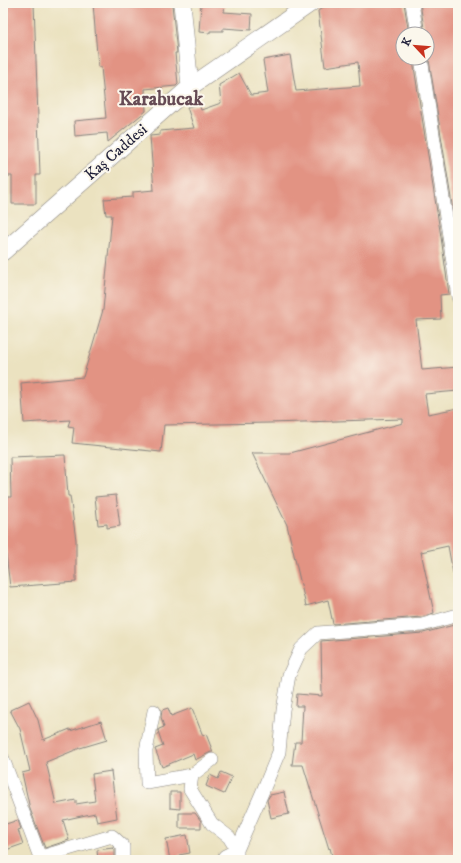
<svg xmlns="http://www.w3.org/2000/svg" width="461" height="863" viewBox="0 0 461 863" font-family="'IM FELL DW Pica',serif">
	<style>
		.building { fill: #e29383 }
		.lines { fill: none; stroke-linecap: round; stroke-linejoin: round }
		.minor-casing { stroke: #86827e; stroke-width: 14 }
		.tertiary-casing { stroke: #86827e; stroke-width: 18 }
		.minor { stroke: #fff; stroke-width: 13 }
		.tertiary { stroke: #fff; stroke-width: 17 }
		.labels { text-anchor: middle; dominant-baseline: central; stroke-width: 4; stroke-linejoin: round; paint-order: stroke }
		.street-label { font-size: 16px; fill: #22223b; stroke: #fbf7ec }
		.district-label { font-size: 20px; font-weight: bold; fill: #654a54; stroke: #fbf7ec }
	</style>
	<rect width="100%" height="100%" fill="#fbf7ec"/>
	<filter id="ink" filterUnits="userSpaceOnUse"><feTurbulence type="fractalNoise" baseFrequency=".025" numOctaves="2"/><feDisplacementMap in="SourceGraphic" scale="8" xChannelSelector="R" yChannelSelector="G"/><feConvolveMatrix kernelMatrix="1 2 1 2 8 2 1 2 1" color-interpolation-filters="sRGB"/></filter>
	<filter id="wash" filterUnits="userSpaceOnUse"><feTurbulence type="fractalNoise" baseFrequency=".012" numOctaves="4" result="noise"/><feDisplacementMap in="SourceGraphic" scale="16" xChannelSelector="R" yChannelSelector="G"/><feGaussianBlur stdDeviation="0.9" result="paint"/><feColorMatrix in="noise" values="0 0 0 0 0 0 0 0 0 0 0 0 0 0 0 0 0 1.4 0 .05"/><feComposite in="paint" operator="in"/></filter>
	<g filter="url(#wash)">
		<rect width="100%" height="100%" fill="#ebe2c0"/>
		<g id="blocks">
			<!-- building -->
			<path class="building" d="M3,3h31l6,172h-4v29h-24v-28h-9z
				M93,3h79v1l5,49h-2l3,31 -2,2 -31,3 1,22 -38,31 -1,-9 -32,3 -1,-15 32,-3 -5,-51h-3z
				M201,3h24l-1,9 28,2 -1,16 -28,-2v3h-13v2l-11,-1z
				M329,3h75l5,31h-6v27h10l28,176 8,57 -9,1 1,24 -25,1 6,50 36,-3v24l-33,3 3,20 30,-6v164l-5,1 -5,-27 -27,6 13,61 -13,4 -88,7 -5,-24 -22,6 -19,-81 -35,-72h38l113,-30v-4l-134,4 -105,2 -3,27 -89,-9 2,-16 -6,-1 2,-6 -46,3 -3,-40 62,-6 20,-67 9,-95h-6l-2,-16 29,-2v-5l21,-2 -4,-54 10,-1v-4l34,-3 -7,-21 12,-3 2,6 20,-7 -2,-18 20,-12 12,22 17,-2 -5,-33 27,-5 6,36 64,-5 -2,-24 -33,5 -7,-56z
				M420,3h38v239l-29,-182 -2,-26h-2z
				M65,455l3,41h2l6,44v42l-66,5 -5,-42 -2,-48h8l-1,-40z
				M116,495l4,31 -13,2v-4l-9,1 -3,-28z
				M458,624v236h-125l-3,-12 -1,1 -26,-84h-11l3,-23h6l2,-36h-7l1,-12 25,2 -1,-55 102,-8z
				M29,701l9,19 5,20 27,-11v2l31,-10 6,19 -27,8 -34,14 10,42 20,-4v4l19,-3 -3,-27 19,-3 6,47 -20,4 -2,-9 -32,7 6,20 -24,8 -15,-39 -8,-36 8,-2 -10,-42 -10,-19z
				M168,708l3,8 21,-8 11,28 3,-2 7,18h-2l-16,8 -2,-6 -31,13 -7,-18 8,-3 -5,-15 1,-2 5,-2 -3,-10 1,-7z
				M221,772l11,5 -8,17 -18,-8 4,-11 8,4z
				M170,792h10v17l-10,-1z
				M284,792l5,22 -18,4 -4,-18 3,-5z
				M179,813h16l6,8v7h-22z
				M18,820l3,9 -3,1 5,14 -20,7v-26z
				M187,835l3,18 -11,2 1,5h-10l-4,-21z
				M113,848l2,2v10h-17l-1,-10z"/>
		</g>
	</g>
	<g filter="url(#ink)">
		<use href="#blocks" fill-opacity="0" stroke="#86827e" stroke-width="1"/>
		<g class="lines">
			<!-- minor casing -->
			<g class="minor-casing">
				<path id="minor" d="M412,3l5,31
					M421,58l28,178 9,61
					M154,711l-8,40 1,32 45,-8
					M3,759l38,101
					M212,760l-20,15 -2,14 22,35 17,13 8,13 -12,6 -2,4
					M41,857l71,-21 11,10v14
					M237,860v-10l25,-57 17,-41 4,-42 6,-35 12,-26 17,-16 104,-8 36,-10"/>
			</g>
			<!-- tertiary casing -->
			<g class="tertiary-casing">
				<path id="tertiary" d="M182,3l8,84
					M3,252l187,-165 121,-84"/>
			</g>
			<!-- minor -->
			<use href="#minor" class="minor"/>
			<!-- tertiary -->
			<use href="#tertiary" class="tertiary"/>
		</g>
	</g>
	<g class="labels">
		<!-- street labels -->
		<g class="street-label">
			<text transform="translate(116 152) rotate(-41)">Kaş Caddesi</text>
		</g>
		<!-- district labels -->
		<g class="district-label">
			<text x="161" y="99">Karabucak</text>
		</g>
	</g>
	<!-- margin -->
	<rect width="461" height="863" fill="none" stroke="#fbf7ec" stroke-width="16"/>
	<!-- north arrow -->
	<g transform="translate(415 46) rotate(296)"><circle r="19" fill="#fbf7ec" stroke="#a4a2a5"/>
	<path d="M0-3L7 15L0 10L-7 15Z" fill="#c8321e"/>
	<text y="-6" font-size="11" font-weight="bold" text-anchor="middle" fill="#22223b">K</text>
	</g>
</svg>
